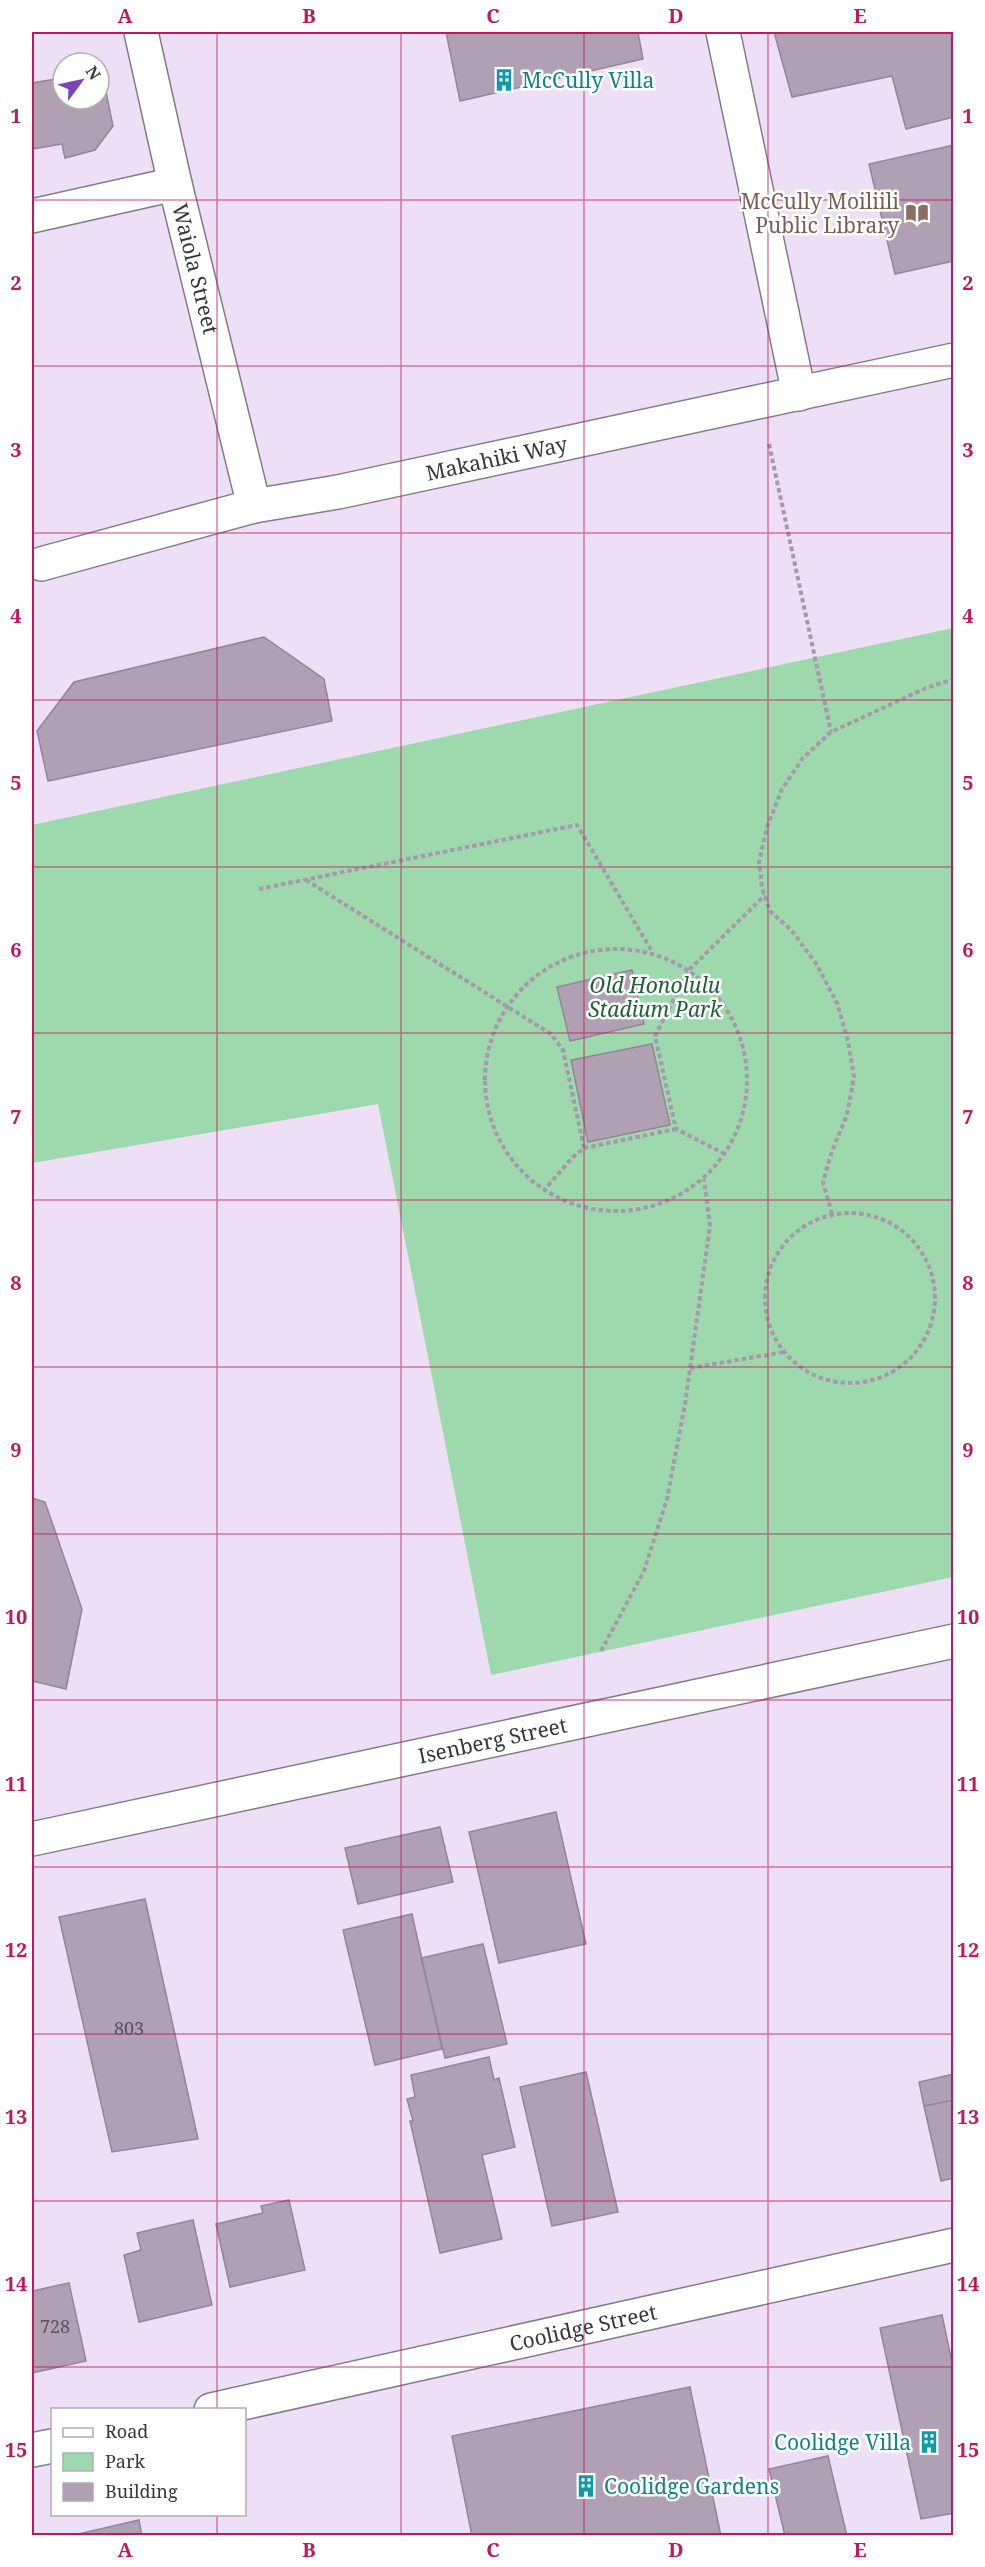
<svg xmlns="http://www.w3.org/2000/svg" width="985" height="2567" viewBox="0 0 985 2567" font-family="'Noto Serif',serif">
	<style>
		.green { fill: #9ed9ae }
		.building { fill: #b0a0b4; stroke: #948598; stroke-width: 1.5 }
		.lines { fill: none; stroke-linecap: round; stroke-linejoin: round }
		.minor-casing { stroke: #867a8e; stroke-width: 36 }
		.tertiary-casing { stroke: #867a8e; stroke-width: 36 }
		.path { stroke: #a49aaa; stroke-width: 4; stroke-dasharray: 4.5 3; stroke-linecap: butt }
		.minor { stroke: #fff; stroke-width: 33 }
		.tertiary { stroke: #fff; stroke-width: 33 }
		.grid { fill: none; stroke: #c2185b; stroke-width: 1.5; stroke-opacity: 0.55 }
		.labels { text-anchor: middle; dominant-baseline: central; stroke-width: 5; stroke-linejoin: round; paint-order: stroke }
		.number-label { font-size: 18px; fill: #58505b }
		.culture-label { font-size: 21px; fill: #0d838f; stroke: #fff; text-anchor: start }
		.education-label { font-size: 21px; fill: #785e54; stroke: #fff; text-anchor: end }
		.street-label { font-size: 21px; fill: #3a353d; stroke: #fff }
		.park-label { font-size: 21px; font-style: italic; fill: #1e6138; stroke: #fff }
		.neatline { fill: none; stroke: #c2185b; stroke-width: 2 }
		.grid-label { font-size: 20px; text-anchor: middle; font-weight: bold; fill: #c2185b }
	</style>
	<rect width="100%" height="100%" fill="#ede0f6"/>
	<!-- green -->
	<path class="green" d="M953,628v949l-462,98 -113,-571 -346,59v-338z"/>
	<!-- building -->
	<path class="building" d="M446,32h192l5,27 -183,42z
		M774,32h180v85l-48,12 -14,-53 -100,21z
		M102,72l11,54 -18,24 -30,8 -3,-14 -30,5v-66l31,-5v21h36v-26z
		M954,145v116l-59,13 -26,-110z
		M264,637l60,42 8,42 -284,60 -11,-50 37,-49z
		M632,970l12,54 -74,17 -13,-54z
		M652,1044l18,81 -82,17 -17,-82z
		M32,1498l13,4 37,107 -16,80 -34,-8z
		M556,1812l30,132 -87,19 -30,-131z
		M440,1827l13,55 -95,22 -13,-56z
		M145,1899l53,240 -86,13 -53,-235z
		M412,1914l30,135 -67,16 -32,-135z
		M483,1944l24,100 -62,14 -24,-100z
		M489,2057l5,23 5,-2 16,69 -33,8 20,84 -62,14 -30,-132h3l-6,-22 8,-2 -4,-22z
		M586,2072l32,140 -66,14 -32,-139z
		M954,2074v26l-30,6 -5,-24z
		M954,2100v78l-13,3 -17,-75z
		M289,2200l16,70 -75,17 -14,-63 47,-11 -2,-7z
		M193,2220l19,85 -73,17 -15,-67 17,-5 -4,-17z
		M69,2283l17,78 -54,12v-82z
		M942,2315l12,57v141l-33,6 -41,-191z
		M690,2387l31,149h-249l-20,-100z
		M828,2456l19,80h-62l-16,-67z
		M139,2520l3,16h-64v-2z"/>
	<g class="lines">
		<!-- minor casing -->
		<g class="minor-casing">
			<g id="minor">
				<path id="s1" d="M141,32l34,152 79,322"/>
				<path d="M723,32l76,362"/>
				<path d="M32,216l143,-32"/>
				<path id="s2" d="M41,564l213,-58 84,-14 616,-132"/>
				<path id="s3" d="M211,2410l743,-165"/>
				<path d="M32,2450l20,-4"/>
			</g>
		</g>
		<!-- tertiary casing -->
		<g class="tertiary-casing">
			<g id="tertiary">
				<path id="s4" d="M32,1839l922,-198"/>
			</g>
		</g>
		<!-- path -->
		<path class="path" d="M769,444l62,288
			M306,880l245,154 12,16 21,98 -12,10 -27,31
			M259,889l318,-64 76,128
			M485 1080a131 131 0 1 1 262 0a131 131 0 1 1-262 0Z
			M584,1148l92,-19
			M725,1154l-49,-25 -21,-93 33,-65 77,-76
			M765 1298a85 85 0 1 1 170 0a85 85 0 1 1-170 0Z
			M832,1214l-9,-32 9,-31 15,-36 7,-38 -6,-36 -11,-38 -20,-38 -25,-34 -22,-20 -8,-23 -3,-26 8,-35 15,-38 21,-31 28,-26 95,-44 28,-9
			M690,1368l94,-16
			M601,1651l43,-80 23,-72 18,-95 25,-178 -6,-47"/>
		<!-- minor -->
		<use href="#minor" class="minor"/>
		<!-- tertiary -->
		<use href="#tertiary" class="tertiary"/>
	</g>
	<!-- grid -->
	<path class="grid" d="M217,32v2378M401,32v2504M584,32v2504M768,32v2504M32,200h922M32,366h922M32,533h922M32,700h922M32,867h922M32,1033h922M32,1200h922M32,1367h922M32,1534h922M32,1700h922M32,1867h922M32,2034h922M32,2201h922M32,2367h922M217,2514v22"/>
	<!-- icons -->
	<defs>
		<g id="building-bare" transform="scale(1.8)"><path d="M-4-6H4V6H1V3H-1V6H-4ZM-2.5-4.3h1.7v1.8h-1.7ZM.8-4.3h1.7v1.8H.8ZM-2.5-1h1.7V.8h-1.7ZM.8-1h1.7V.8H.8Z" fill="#0f9aa8" stroke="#fff" stroke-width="2.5" paint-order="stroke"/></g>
		<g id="library-bare" transform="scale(1.8)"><path d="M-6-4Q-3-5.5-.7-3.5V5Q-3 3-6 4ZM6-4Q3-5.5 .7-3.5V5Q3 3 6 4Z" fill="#8d6e63" stroke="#fff" stroke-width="2.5" paint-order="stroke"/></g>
	</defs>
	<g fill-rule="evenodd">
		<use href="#building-bare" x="504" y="80"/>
		<use href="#library-bare" x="917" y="213"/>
		<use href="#building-bare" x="929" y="2442"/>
		<use href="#building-bare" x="586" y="2486"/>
	</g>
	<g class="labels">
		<!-- number labels -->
		<g class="number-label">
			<text x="129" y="2028">803</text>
			<text x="55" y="2326">728</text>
		</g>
		<!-- culture labels -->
		<g class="culture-label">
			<text x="522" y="80">McCully Villa</text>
			<text x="911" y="2442" text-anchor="end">Coolidge Villa</text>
			<text x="604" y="2486">Coolidge Gardens</text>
		</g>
		<!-- education labels -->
		<g class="education-label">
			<text x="899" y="201">McCully Moiliili<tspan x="899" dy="24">Public Library</tspan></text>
		</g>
		<!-- street labels -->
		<g class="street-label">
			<text stroke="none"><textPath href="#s1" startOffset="243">Waiola Street</textPath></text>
			<text stroke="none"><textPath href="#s2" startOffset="468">Makahiki Way</textPath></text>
			<text stroke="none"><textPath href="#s4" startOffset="471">Isenberg Street</textPath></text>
			<text stroke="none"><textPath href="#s3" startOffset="381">Coolidge Street</textPath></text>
		</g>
		<!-- park labels -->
		<g class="park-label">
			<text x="655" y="985">Old Honolulu<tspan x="655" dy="24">Stadium Park</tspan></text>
		</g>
	</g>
	<!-- border -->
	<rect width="985" height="2567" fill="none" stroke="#ffffff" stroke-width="66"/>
	<!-- legend -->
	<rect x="51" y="2408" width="195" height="108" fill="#ffffff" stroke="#b0aeb1" stroke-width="1.5"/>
	<rect x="63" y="2428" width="30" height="9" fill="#ffffff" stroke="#b0aeb1" stroke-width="1.5"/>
	<text x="105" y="2438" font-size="18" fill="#3a353d">Road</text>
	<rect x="63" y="2453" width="30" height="18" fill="#9ed9ae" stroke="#b0aeb1" stroke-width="1.5"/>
	<text x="105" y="2468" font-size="18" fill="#3a353d">Park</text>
	<rect x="63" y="2483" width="30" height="18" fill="#b0a0b4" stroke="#b0aeb1" stroke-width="1.5"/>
	<text x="105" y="2498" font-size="18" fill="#3a353d">Building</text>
	<!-- north arrow -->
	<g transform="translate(81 81) rotate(57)"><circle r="28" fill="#ffffff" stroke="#b0aeb1" stroke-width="1.5"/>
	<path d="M0-4.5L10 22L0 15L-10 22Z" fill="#7e42b8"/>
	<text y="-9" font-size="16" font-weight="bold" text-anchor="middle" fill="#3a353d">N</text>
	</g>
	<rect x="33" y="33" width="919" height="2501" class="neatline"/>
	<g class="grid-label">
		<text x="125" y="23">A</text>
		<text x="309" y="23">B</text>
		<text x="493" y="23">C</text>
		<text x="676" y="23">D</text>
		<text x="860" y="23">E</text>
		<text x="16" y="123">1</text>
		<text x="968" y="123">1</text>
		<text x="16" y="290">2</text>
		<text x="968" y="290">2</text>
		<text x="16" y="457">3</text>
		<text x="968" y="457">3</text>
		<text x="16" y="623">4</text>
		<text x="968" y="623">4</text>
		<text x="16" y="790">5</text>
		<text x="968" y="790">5</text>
		<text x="16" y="957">6</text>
		<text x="968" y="957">6</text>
		<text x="16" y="1124">7</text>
		<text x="968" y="1124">7</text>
		<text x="16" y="1290">8</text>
		<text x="968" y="1290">8</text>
		<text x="16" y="1457">9</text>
		<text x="968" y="1457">9</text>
		<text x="16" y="1624">10</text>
		<text x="968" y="1624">10</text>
		<text x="16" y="1791">11</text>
		<text x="968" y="1791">11</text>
		<text x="16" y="1957">12</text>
		<text x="968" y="1957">12</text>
		<text x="16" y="2124">13</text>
		<text x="968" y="2124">13</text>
		<text x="16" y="2291">14</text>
		<text x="968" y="2291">14</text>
		<text x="16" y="2457">15</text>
		<text x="968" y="2457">15</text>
		<text x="125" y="2557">A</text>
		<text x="309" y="2557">B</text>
		<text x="493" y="2557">C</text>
		<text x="676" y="2557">D</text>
		<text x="860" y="2557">E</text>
	</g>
</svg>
